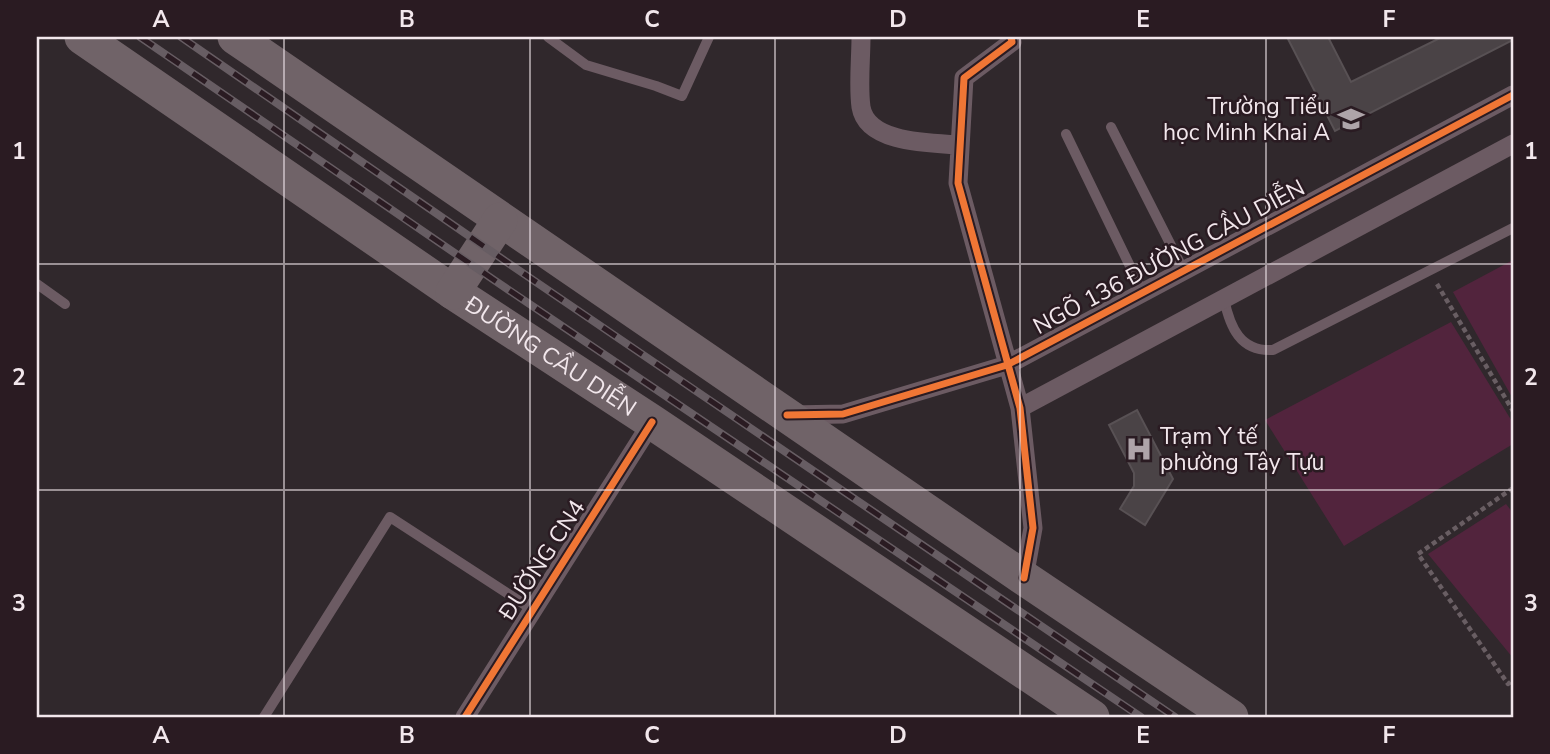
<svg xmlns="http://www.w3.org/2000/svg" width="1550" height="754" viewBox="0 0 1550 754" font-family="'Nunito Sans',sans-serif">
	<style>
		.green { fill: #52243d }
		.building { fill: #4a4346; stroke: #585154; stroke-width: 2 }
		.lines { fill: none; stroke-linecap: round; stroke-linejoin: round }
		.path { stroke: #695e63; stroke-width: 4.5; stroke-dasharray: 5 3.5; stroke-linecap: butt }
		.lane { stroke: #6c5b63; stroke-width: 10 }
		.street { stroke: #6c5b63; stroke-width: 19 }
		.highway { stroke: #706368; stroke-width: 35 }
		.rail-casing { stroke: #675d63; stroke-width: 8 }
		.rail { stroke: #2a1b22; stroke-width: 5; stroke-dasharray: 16; stroke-linecap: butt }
		.cycleway-casing { stroke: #2a1b22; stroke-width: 11 }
		.cycleway { stroke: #f07635; stroke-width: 7 }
		.grid { fill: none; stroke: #f2e7ec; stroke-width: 2; stroke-opacity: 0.55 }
		.labels { text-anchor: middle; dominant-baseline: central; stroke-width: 5; stroke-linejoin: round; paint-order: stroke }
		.poi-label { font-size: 23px; fill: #f2e7ec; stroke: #2a1b22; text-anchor: end }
		.street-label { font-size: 23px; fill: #f2e7ec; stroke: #2a1b22 }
		.neatline { fill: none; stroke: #f2e7ec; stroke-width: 2.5 }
		.grid-label { font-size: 23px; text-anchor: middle; font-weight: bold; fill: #f2e7ec }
	</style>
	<rect width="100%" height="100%" fill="#30282c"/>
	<!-- green -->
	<path class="green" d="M1513,260v139l-60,-107z
		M1451,322l62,101v21l-169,102 -79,-126z
		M1506,504l7,9v145l-85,-104z"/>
	<!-- building -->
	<path class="building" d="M1287,37h41l23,45 91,-45h71v3l-178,91z
		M1137,410l36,69 -28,46 -25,-16 14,-23v-13l-25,-48z"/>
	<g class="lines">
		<!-- path -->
		<path class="path" d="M1437,284l76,127
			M1513,488l-95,66 90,130 5,-4"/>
		<!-- lane -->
		<path class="lane" d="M548,37l38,28 70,21 26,10 27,-59
			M1111,127l73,144
			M1066,134l77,159
			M37,284l28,20
			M1224,299c6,28 16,53 49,51l240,-122
			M264,717l126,-200 143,93"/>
		<!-- street -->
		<path class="street" d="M861,37c0,22 -3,48 0,70 6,37 71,36 99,38
			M1011,37l1,5 -48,36 -6,105 62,225 13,120 -9,50
			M1020,408l493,-264
			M791,415l52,-1 164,-49 506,-270
			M465,717l187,-295"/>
		<!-- highway -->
		<g class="highway">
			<path id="s1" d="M82,37l371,255 199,130 440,295"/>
			<path d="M235,37l789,541 207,139"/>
			<path d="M453,292l47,-72"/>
		</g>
		<!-- rail casing -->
		<g class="rail-casing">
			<path id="rail" d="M140,37l354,243 647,437
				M181,37l330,228 664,452"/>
		</g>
		<!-- rail -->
		<use href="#rail" class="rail"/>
		<!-- cycleway casing -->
		<g class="cycleway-casing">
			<path id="cycleway" d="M1011,37l1,5 -48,36 -6,105 62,225 13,120 -9,50
				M787,415l56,-1 164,-49 506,-270
				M465,717l187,-295"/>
		</g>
		<!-- cycleway -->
		<use href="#cycleway" class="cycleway"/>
	</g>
	<!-- grid -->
	<path class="grid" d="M284,37v680M530,37v680M775,37v680M1020,37v680M1266,37v680M37,264h1476M37,490h1476"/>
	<!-- icons -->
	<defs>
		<g id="school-bare" transform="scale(2.1)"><path d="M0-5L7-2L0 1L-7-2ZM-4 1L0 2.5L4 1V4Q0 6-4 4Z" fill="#aea4a9" stroke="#2a1b22" stroke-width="2.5" paint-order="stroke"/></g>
		<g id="hospital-bare" transform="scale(2.1)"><path d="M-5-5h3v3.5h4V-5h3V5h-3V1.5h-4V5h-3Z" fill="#aea4a9" stroke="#2a1b22" stroke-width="2.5" paint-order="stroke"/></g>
	</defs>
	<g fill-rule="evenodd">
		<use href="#school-bare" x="1351" y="119"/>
		<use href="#hospital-bare" x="1139" y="449"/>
	</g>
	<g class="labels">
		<!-- poi labels -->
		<g class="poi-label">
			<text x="1330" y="106">Trường Tiểu<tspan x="1330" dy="26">học Minh Khai A</tspan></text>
			<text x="1160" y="436" text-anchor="start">Trạm Y tế<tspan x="1160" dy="26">phường Tây Tựu</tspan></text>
		</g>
		<!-- street labels -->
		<g class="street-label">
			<text transform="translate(1169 257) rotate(-28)">NGÕ 136 ĐƯỜNG CẦU DIỄN</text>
			<text stroke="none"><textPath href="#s1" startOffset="567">ĐƯỜNG CẦU DIỄN</textPath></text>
			<text transform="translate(542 560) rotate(-57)">ĐƯỜNG CN4</text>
		</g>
	</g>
	<!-- border -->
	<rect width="1550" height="754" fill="none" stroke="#2a1b22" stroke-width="77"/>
	<rect x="38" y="38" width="1474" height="678" class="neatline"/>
	<g class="grid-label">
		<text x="161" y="27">A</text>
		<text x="407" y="27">B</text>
		<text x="652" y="27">C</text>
		<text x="898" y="27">D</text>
		<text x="1143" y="27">E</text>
		<text x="1389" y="27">F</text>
		<text x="19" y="159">1</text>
		<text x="1531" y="159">1</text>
		<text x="19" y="385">2</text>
		<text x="1531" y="385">2</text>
		<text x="19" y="611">3</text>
		<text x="1531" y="611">3</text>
		<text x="161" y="743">A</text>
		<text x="407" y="743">B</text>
		<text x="652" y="743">C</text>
		<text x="898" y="743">D</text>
		<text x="1143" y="743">E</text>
		<text x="1389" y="743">F</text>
	</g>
</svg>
